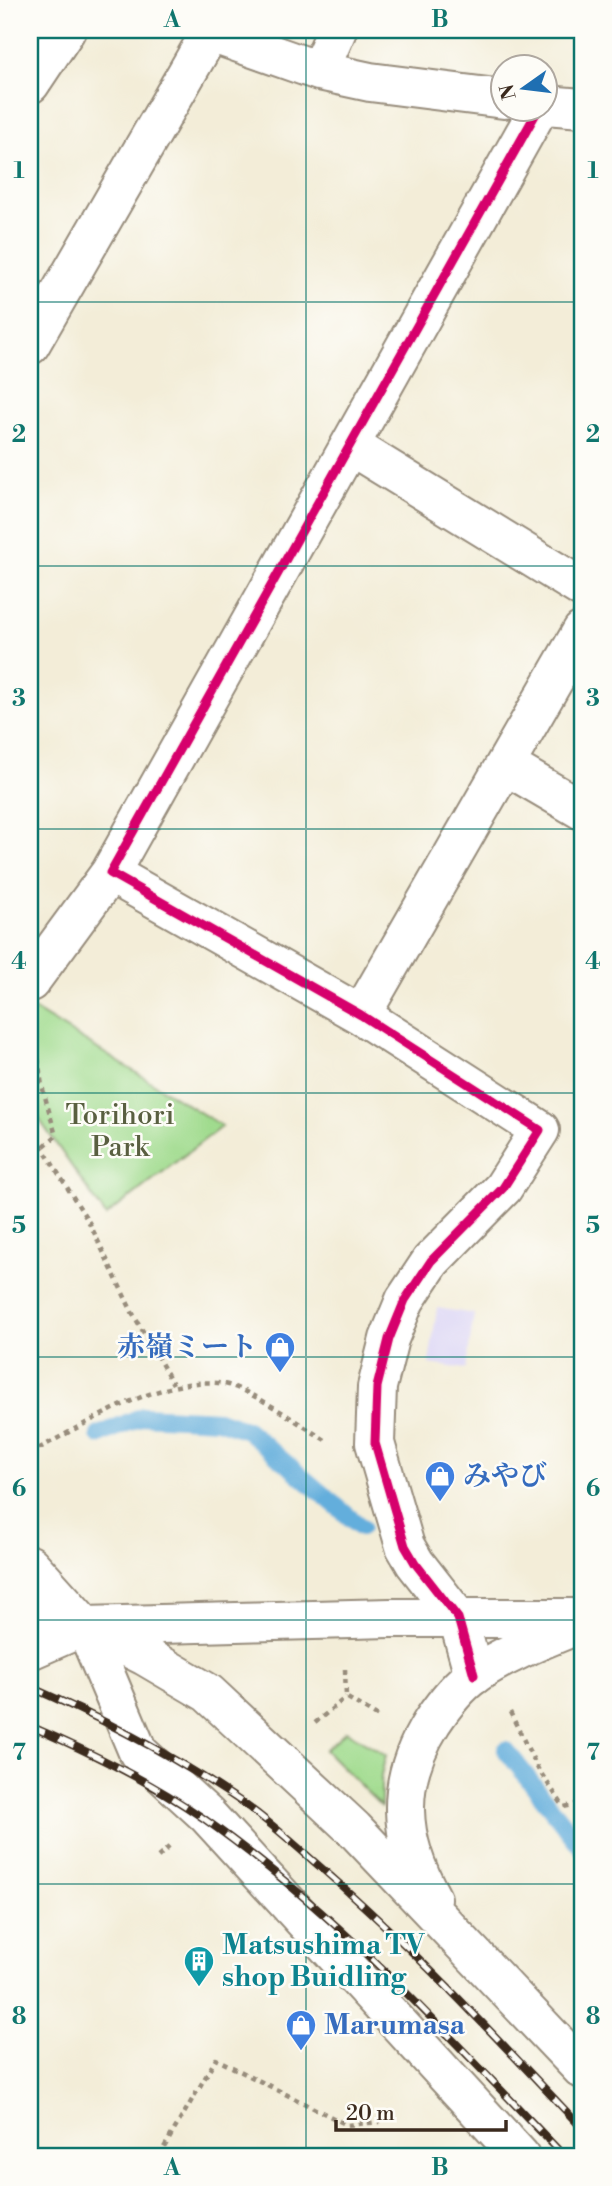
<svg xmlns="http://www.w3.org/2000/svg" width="612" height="2186" viewBox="0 0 612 2186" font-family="'Libre Bodoni','Noto Serif JP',serif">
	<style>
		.built { fill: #dcd6f6 }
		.green { fill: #a0db8e; stroke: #6e8256; stroke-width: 2 }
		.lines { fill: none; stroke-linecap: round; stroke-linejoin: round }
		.stream { stroke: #63aedc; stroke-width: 18 }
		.minor-casing { stroke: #978c7b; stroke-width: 42 }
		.tertiary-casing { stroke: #978c7b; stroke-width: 42 }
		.primary-casing { stroke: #978c7b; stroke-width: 42 }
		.path { stroke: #978c7b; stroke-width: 4.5; stroke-dasharray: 5 5; stroke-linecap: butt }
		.minor { stroke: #fff; stroke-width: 38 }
		.tertiary { stroke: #fff; stroke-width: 38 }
		.primary { stroke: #fff; stroke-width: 38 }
		.rail-casing { stroke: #3b2a1e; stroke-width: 8 }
		.rail { stroke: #fdfcf7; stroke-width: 5; stroke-dasharray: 16; stroke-linecap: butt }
		.cycleway-casing { stroke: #fdfcf7; stroke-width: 13 }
		.cycleway { stroke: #d6006c; stroke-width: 9 }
		.grid { fill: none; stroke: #0f766e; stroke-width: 2; stroke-opacity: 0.55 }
		.labels { text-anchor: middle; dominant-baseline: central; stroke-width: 5; stroke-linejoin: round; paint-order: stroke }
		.park-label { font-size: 28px; fill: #595f40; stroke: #fdfcf7 }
		.shop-label { font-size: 28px; font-weight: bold; fill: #366cbe; stroke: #fdfcf7; text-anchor: start }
		.culture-label { font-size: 28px; font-weight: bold; fill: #0d838f; stroke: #fdfcf7; text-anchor: start }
		.neatline { fill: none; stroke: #0f766e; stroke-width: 2.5 }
		.grid-label { font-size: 23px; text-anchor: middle; font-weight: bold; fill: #0f766e }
	</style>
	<rect width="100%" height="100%" fill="#fdfcf7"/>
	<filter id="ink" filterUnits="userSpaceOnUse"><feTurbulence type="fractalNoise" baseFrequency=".0143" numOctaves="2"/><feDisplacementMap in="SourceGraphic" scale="14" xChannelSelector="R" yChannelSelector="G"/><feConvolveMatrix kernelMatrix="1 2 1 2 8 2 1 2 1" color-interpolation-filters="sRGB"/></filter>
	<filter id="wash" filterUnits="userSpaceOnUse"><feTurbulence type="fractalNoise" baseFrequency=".00686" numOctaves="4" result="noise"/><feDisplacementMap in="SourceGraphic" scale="28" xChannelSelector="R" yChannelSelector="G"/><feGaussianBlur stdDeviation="1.57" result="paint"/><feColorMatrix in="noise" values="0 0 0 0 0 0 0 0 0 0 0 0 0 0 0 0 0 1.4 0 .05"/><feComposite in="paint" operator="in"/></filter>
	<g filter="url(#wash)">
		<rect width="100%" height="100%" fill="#f3edd8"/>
		<!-- built -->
		<path class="built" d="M437,1308l37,6 -8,55 -37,-5z"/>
		<!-- green -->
		<path class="green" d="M30,1007l192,119 -116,90 -76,-110z
			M346,1731l40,24 -5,20v31l-56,-56z"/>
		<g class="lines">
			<!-- stream -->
			<path class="stream" d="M99,1435l44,-19 75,4 29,10 114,97
				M506,1750l76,98"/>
		</g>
	</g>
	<g filter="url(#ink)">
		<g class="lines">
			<!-- minor casing -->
			<g class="minor-casing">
				<path id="minor" d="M202,30l117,41 51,11 134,17
					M319,71l18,-41
					M30,84l36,-54
					M546,105l36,3
					M30,345l180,-312
					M351,446l231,142
					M505,765l77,45
					M30,982l80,-109
					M361,1015l221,-384
					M474,1675l-16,-57 -43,-55 -10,-17 -30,-103 2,-56 12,-48 16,-39 26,-39 72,-73 37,-58 -179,-115 -251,-142 429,-765"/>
			</g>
			<!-- tertiary casing -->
			<g class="tertiary-casing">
				<path id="tertiary" d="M30,1601l55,25
					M30,1650l55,-24 305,-8h192"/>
			</g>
			<!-- primary casing -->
			<g class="primary-casing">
				<path id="primary" d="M30,1565l55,61 53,126 69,63 313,341
					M85,1626l60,30 63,37 146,136 228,240
					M432,1899c-34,-61 -38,-117 0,-177 12,-18 26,-36 43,-48 33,-22 71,-36 107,-51"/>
			</g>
			<!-- path -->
			<path class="path" d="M34,1029l8,57 14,50 -12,10
				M30,1128l60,96 42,88 41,72
				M30,1453c53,-27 127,-76 188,-70 30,3 82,42 109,58
				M345,1669l1,28 34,21
				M510,1712l28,57 26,38 18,-4
				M315,1723l31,-26
				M158,1857l12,-11
				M159,2156l57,-97 131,66 33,-3"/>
			<!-- minor -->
			<use href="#minor" class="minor"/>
			<!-- tertiary -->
			<use href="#tertiary" class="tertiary"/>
			<!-- primary -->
			<use href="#primary" class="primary"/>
			<!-- rail casing -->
			<g class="rail-casing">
				<path id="rail" d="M30,1687c69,30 138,66 201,108 34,22 65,51 95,77 91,80 173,168 256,256
					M30,1726c60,26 120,55 173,92 136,96 247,219 361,338"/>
			</g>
			<!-- rail -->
			<use href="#rail" class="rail"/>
			<!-- cycleway casing -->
			<g class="cycleway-casing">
				<path id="cycleway" d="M474,1675l-16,-57 -43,-55 -10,-17 -30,-103 2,-56 12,-48 16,-39 26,-39 72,-73 37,-58 -179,-115 -251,-142 429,-765"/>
			</g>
			<!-- cycleway -->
			<use href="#cycleway" class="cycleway"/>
		</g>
	</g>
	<!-- grid -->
	<path class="grid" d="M306,30v2126M30,302h552M30,566h552M30,829h552M30,1093h552M30,1357h552M30,1620h552M30,1884h552"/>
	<!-- icons -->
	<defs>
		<g id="shop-pin" transform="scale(1.575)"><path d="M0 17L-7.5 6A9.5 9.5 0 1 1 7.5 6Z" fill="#3f7fe0" stroke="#fdfcf7"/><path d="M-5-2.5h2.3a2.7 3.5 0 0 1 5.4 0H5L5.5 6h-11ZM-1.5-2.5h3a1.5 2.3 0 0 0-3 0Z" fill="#fff"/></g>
		<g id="building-pin" transform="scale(1.575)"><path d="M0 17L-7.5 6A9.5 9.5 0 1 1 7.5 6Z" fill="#0f9aa8" stroke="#fdfcf7"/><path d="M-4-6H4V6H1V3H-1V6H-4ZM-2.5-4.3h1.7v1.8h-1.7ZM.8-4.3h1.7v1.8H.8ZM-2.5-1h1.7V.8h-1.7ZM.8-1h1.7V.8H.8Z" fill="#fff"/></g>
	</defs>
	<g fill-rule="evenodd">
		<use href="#shop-pin" x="280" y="1347"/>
		<use href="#shop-pin" x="440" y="1476"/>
		<use href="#building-pin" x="199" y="1961"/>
		<use href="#shop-pin" x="301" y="2025"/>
	</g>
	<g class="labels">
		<!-- park labels -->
		<g class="park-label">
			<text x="120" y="1115">Torihori<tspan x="120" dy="32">Park</tspan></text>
		</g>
		<!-- shop labels -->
		<g class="shop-label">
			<text x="257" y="1347" text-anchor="end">赤嶺ミート</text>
			<text x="463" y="1476">みやび</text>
			<text x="324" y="2025">Marumasa</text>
		</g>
		<!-- culture labels -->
		<g class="culture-label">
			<text x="222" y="1945">Matsushima TV<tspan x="222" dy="32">shop Buidling</tspan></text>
		</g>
	</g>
	<!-- margin -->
	<rect width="612" height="2186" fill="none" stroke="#fdfcf7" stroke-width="77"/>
	<!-- north arrow -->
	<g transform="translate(524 88) rotate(256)"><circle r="33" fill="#fdfcf7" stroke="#afa8a0" stroke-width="2"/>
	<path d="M0-5L12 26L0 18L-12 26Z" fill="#1f6fb2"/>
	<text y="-10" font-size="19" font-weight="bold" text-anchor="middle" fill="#3b2a1e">N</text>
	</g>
	<!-- scale -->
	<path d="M336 2120v10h170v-10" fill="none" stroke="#3b2a1e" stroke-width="3.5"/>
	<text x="346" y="2120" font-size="21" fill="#3b2a1e" stroke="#fdfcf7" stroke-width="5" paint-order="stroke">20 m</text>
	<rect x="38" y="38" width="536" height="2110" class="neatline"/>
	<g class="grid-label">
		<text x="172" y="27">A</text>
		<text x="440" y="27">B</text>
		<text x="19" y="178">1</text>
		<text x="593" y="178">1</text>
		<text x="19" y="442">2</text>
		<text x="593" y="442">2</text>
		<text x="19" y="706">3</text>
		<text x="593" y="706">3</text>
		<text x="19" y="969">4</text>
		<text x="593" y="969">4</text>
		<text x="19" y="1233">5</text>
		<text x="593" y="1233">5</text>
		<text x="19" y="1496">6</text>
		<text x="593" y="1496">6</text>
		<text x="19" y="1760">7</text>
		<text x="593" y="1760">7</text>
		<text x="19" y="2024">8</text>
		<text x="593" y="2024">8</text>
		<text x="172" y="2175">A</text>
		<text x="440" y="2175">B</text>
	</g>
</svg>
